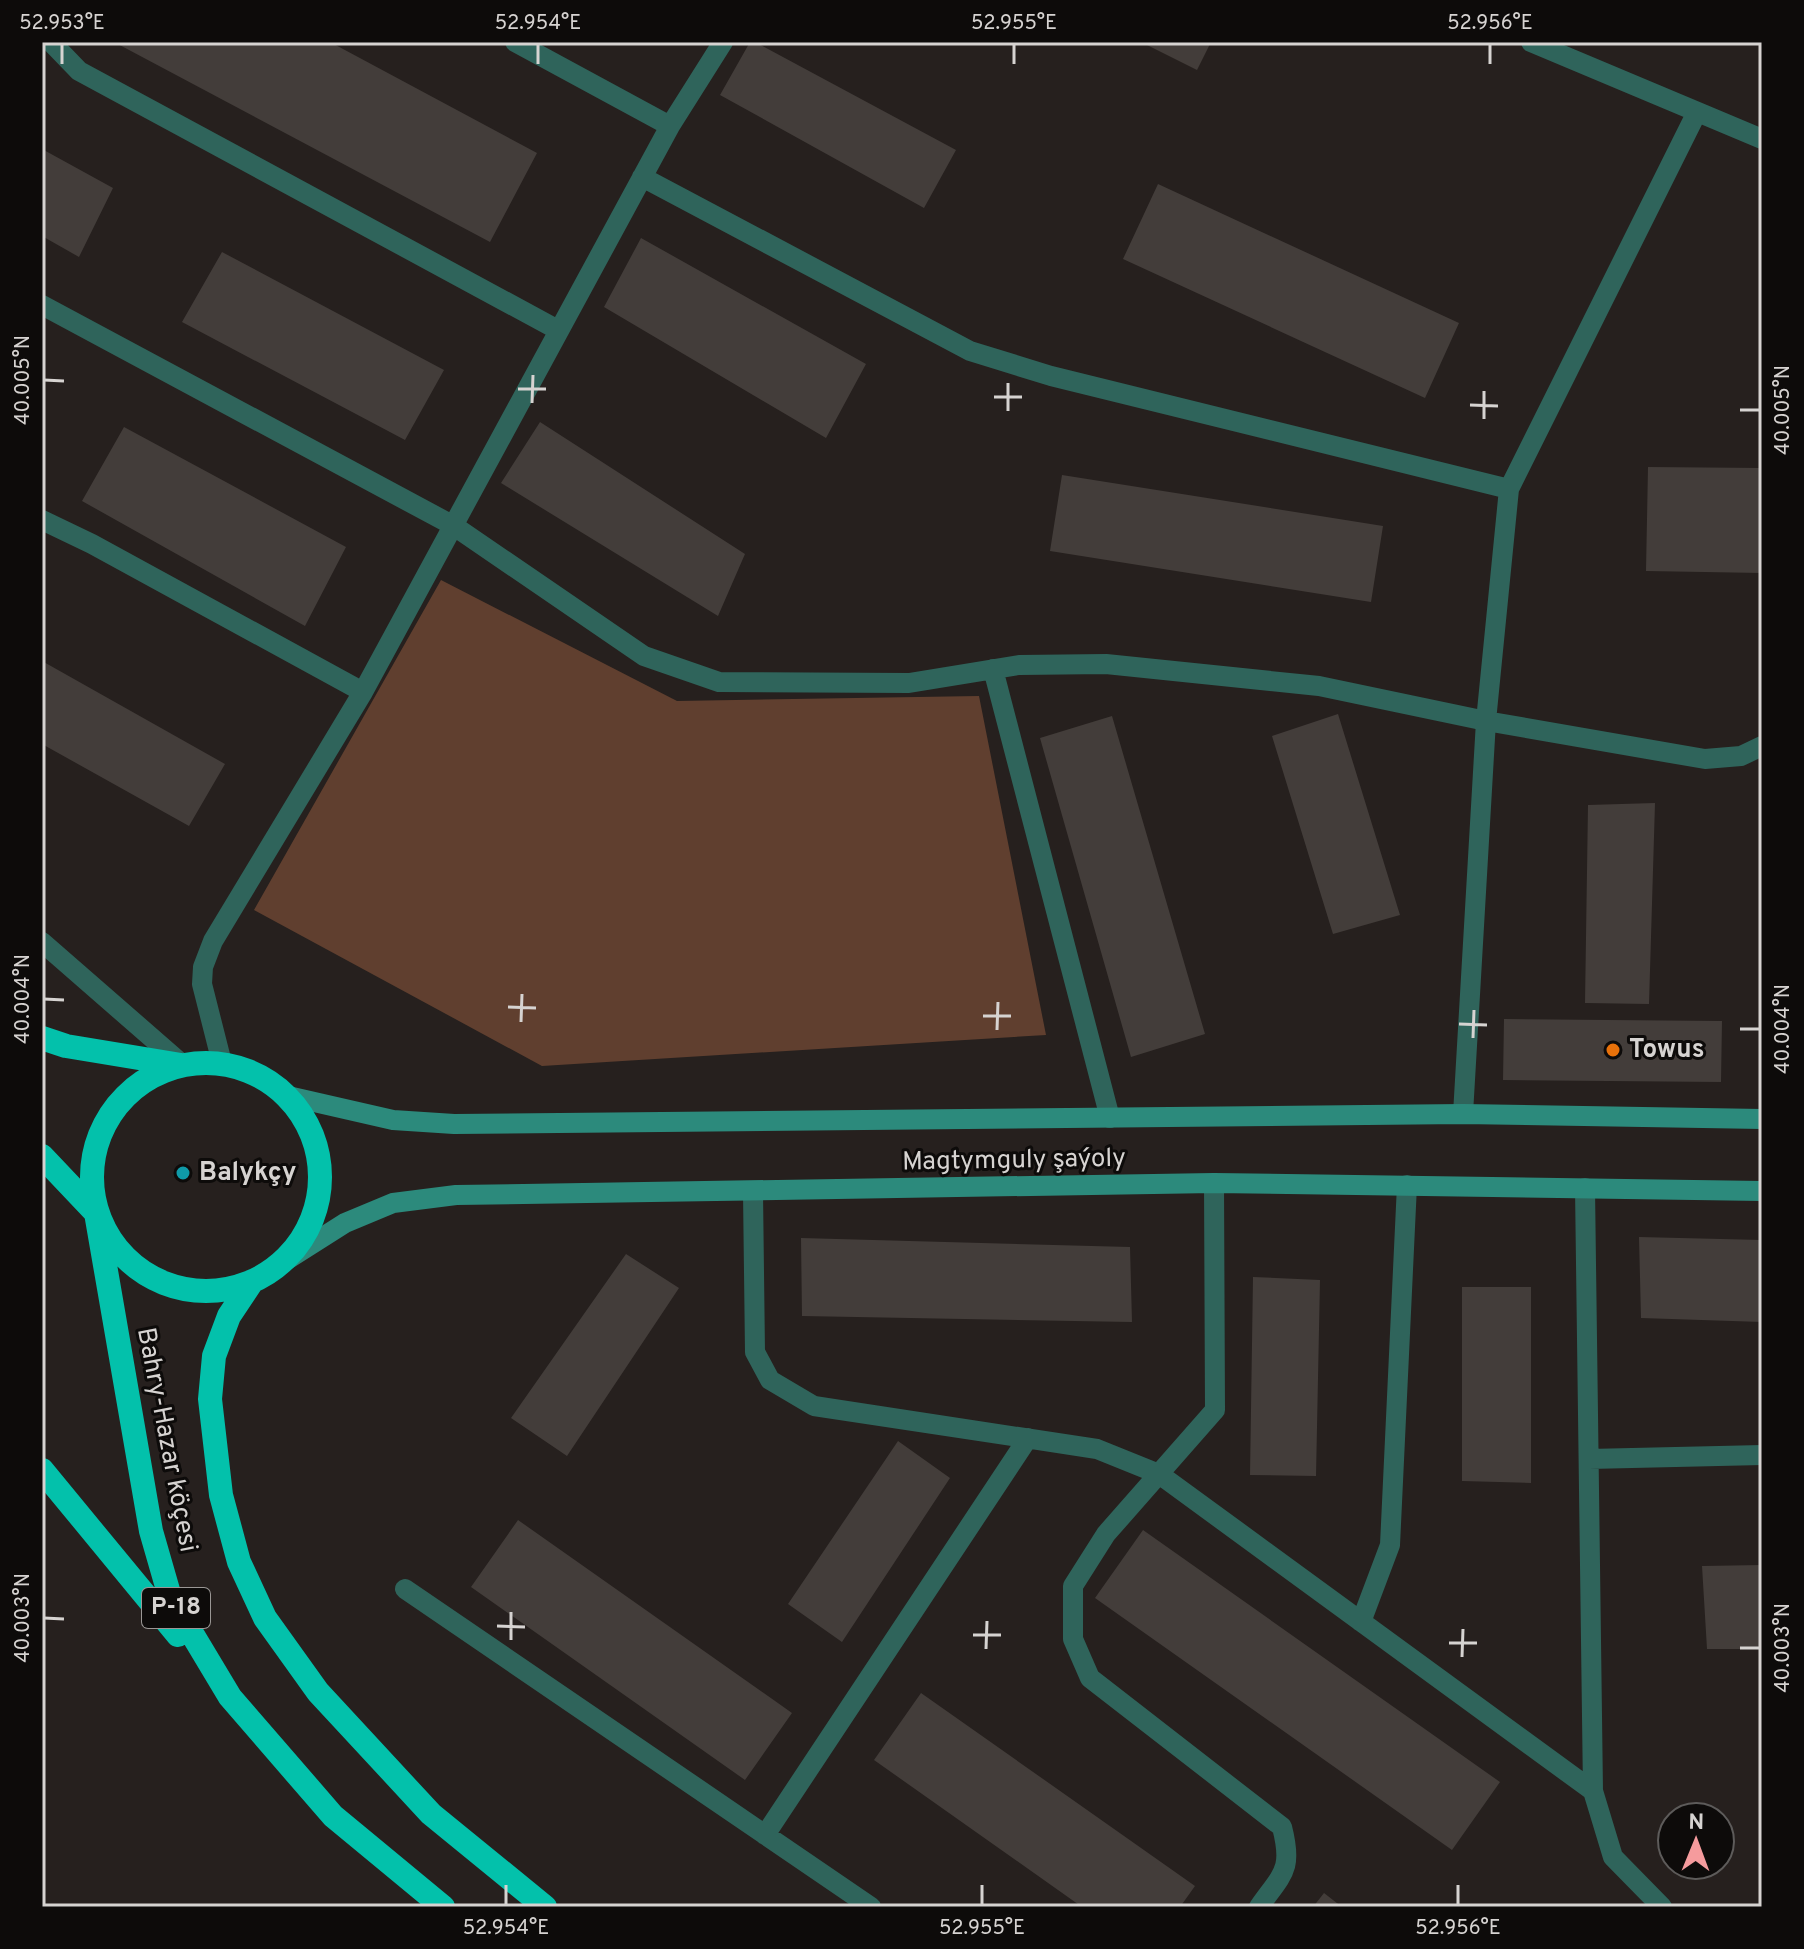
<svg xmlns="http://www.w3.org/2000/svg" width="1804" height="1949" viewBox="0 0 1804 1949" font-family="Overpass,sans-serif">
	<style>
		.green { fill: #603f2f }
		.building { fill: #433d3a }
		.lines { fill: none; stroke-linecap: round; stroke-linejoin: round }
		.street { stroke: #2f645b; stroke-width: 20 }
		.secondary { stroke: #2c8a7c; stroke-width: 20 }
		.highway { stroke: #03c1ab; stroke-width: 24 }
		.ticks { fill: none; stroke: #d6d3d1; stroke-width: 3 }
		.food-dot { fill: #e8710a; stroke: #0d0b0a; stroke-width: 3 }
		.culture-dot { fill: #0f9aa8; stroke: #0d0b0a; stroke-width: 3 }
		.labels { text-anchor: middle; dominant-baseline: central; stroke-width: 6; stroke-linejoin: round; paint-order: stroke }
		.shield { fill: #0d0b0a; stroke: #9a9795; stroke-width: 2 }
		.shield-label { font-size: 24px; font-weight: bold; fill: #d6d3d1 }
		.poi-label { font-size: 26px; font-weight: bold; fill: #d6d3d1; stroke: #0d0b0a; text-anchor: start }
		.street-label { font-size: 26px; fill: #d6d3d1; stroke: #0d0b0a }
		.neatline { fill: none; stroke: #d6d3d1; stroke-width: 3 }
		.ticks-label { font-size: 20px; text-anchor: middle; fill: #d6d3d1 }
	</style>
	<rect width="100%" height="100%" fill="#26201e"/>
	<!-- green -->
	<path class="green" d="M441,580l236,121 302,-5 67,339 -504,31 -288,-156z"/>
	<!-- building -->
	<path class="building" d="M114,42h216l207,111 -47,89z
		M750,42h5l201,108 -32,58 -204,-113z
		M1141,42h70l-14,28z
		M42,149l71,39 -34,69 -37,-21z
		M1158,184l301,139 -34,75 -302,-139z
		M641,238l225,126 -40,74 -222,-131z
		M222,252l222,118 -39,70 -223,-118z
		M540,422l205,132 -27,62 -217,-133z
		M124,427l222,120 -41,79 -223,-125z
		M1648,467l114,1v105l-116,-2z
		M1062,475l321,51 -12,76 -321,-51z
		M42,661l183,103 -36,62 -147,-82z
		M1338,714l62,201 -67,19 -61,-198z
		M1112,716l93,318 -74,23 -91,-319z
		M1655,803l-6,201 -64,-1 3,-198z
		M1504,1019l218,2 -1,61 -218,-2z
		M1639,1237l123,3v82l-121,-4z
		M801,1238l329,9 2,75 -330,-6z
		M626,1254l53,34 -112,168 -56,-38z
		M1253,1277l67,3 -4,196 -66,-1z
		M1462,1287h69v196l-69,-2z
		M898,1441l52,37 -108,164 -54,-38z
		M518,1520l274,193 -47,67 -274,-193z
		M1143,1530l357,252 -48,68 -357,-252z
		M1762,1565v84h-55l-5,-83z
		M921,1693l274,193 -15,21h-98l-208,-147z
		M1324,1893l18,14h-29z"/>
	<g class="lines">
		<!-- street -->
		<path class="street" d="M51,42l28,29 479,259
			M515,42l155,84
			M1531,42l231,97
			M642,177l328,174 81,25 458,113
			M42,305l412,221 190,130 75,26 190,1 110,-18 87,-1 213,22 167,35 219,38 36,-3 21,-10
			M42,520l50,24 271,148
			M993,669l117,449
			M42,942l141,123
			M222,1063l-20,-79 1,-17 10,-26 150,-249 307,-566 53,-84
			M1463,1114l23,-393 23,-232 188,-377
			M1214,1183l1,227 -109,124 -33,52v53l17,39 192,149c11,43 1,46 -23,80
			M1585,1188l8,603 20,66 49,50
			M753,1192l2,160 15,28 44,26 283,43 62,25 434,317
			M1589,1459l173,-4
			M405,1589l466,318
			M1361,1622l29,-77 17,-360
			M765,1835l263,-397"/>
		<!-- secondary -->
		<path class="secondary" d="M288,1096l105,24 61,4 1009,-10 299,5
			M282,1263l63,-40 48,-20 63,-8 758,-12 548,8"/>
		<!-- highway -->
		<path class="highway" d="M42,1038l24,8 115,19
			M92 1177a114 114 0 1 1 228 0a114 114 0 1 1-228 0Z
			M42,1156l54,57 55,318 19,66 60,100 103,119 110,91
			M251,1283l-22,33 -15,40 -4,43 11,96 18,67 26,56 53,74 113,122 114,93
			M42,1470l136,165"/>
	</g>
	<!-- ticks -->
	<path class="ticks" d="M62,64v-20M538,64v-20M1014,64v-20M1490,64v-20M44,380l20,1M518,389h28M994,397h28M532,403l1,-28M1470,405l28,1M1740,410h20M1008,411v-28M1484,419v-28M44,999l20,1M508,1007l28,1M983,1016h28M521,1022l1,-28M1459,1024l28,1M1740,1029h20M997,1030l1,-28M1473,1038l1,-28M44,1618l20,1M497,1626l28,1M973,1635h28M511,1640v-28M1449,1643h28M1740,1648h20M986,1649l1,-28M1462,1657l1,-28M506,1905v-20M982,1905v-20M1458,1905v-20"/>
	<!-- markers -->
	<circle class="food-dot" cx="1613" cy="1050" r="8"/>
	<circle class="culture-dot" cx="183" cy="1173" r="8"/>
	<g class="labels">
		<!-- shield labels -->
		<rect class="shield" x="142" y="1588" width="68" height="40" rx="6"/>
		<g class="shield-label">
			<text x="176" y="1608">P-18</text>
		</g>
		<!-- poi labels -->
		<g class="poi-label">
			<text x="1629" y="1050">Towus</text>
			<text x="199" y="1173">Balykçy</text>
		</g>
		<!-- street labels -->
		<g class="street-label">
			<text transform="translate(1014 1161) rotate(-1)">Magtymguly şaýoly</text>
			<text transform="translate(166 1440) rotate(79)">Bahry-Hazar köçesi</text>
		</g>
	</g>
	<!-- border -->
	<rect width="1804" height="1949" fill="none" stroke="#0d0b0a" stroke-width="88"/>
	<!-- north arrow -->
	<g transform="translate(1696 1841) rotate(1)"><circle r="38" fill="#0d0b0a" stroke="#5d5b5a" stroke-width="2"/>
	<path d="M0-6L14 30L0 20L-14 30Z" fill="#f59b9d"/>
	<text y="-12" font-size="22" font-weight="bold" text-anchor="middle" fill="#d6d3d1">N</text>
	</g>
	<rect x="44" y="44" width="1716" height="1861" class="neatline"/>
	<g class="ticks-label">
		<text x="62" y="29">52.953°E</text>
		<text x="538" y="29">52.954°E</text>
		<text x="1014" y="29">52.955°E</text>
		<text x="1490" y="29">52.956°E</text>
		<text transform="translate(22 380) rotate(-90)" y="7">40.005°N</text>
		<text transform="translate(1782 410) rotate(-90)" y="7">40.005°N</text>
		<text transform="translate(22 999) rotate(-90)" y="7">40.004°N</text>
		<text transform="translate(1782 1029) rotate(-90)" y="7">40.004°N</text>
		<text transform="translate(22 1618) rotate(-90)" y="7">40.003°N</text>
		<text transform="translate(1782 1648) rotate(-90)" y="7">40.003°N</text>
		<text x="506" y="1934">52.954°E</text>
		<text x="982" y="1934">52.955°E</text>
		<text x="1458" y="1934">52.956°E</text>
	</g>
</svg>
